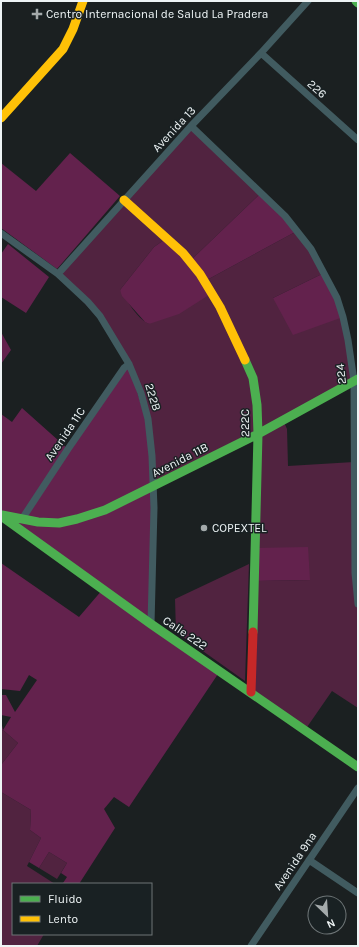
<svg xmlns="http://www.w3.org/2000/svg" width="359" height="947" viewBox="0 0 359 947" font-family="Karla,sans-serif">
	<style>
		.green { fill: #512340 }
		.forest { fill: #63224d }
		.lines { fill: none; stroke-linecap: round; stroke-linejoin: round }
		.street { stroke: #415b60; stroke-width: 7 }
		.fast { stroke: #4caf50; stroke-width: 9 }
		.slow { stroke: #ffc107; stroke-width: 9 }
		.jam { stroke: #c62828; stroke-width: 9 }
		.poi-dot { fill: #a4aaab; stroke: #192123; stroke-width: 1.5 }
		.labels { text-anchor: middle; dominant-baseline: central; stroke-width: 3; stroke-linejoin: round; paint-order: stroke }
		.poi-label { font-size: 12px; fill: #eef4f5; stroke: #192123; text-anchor: start }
		.street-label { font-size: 12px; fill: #eef4f5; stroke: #192123 }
	</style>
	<rect width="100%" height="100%" fill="#1b2021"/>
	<!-- green -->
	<path class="green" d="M191,126l70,67 -71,68 -23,-23 -13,9 -34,43c8,11 16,28 29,34l56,-43 92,-50 27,42 -51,25 70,19 11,64 -71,39 4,9 1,37 66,-4v-19h4v265l-26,-17 -27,39 -54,-38 3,-111 56,-1 -55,-32 3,-114 -106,53 -11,-94 -33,-64 -50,-55z
		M249,564l-4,117 -69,-49 -1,-33z
		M3,730l15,13 -17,22v-33z
		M1,792l30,18 -1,20 11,8 -14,28 28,18h-42v50h31l-7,12h-36z
		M49,852l18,11 -10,16 -18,-11z"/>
	<!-- forest -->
	<path class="forest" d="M70,153l50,43 -63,73 -56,-41v-65l35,28z
		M261,193l36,38 -92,50 7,12 -33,21 -30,10 -4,-2 -23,-26 -2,-6 34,-43 13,-9 23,23z
		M8,244l41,33 -23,36 -25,-16v-43z
		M324,273l19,44 -50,18 -20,-37z
		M1,332l10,18 -10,14z
		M129,364l22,74v186l69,47 -91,136 -15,-10 -10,12 11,19 -36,56h-15l-1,-1 4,-6 -6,-4 6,-10 -18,-11 -10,16 -10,-6 12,-24 -11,-8 1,-20 -30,-18v-27l17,-22 -15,-13 -2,2v-11l2,9 8,-13 -10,-2v-20h5l9,17 22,-32 -8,-5 -9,16 -19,-2v-126l78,54 24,-28 -102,-73v-102l11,8 10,-14 46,41z
		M308,547l2,33 -56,1 1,-33z"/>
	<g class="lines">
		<!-- street -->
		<path class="street" d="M261,53l97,87
			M191,126l94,90 26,33 26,49 6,19 5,23 6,41 1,192 3,31
			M1,233l57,41 30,28 12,14 29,48 12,29 7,26 4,37 2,52 -3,116
			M58,274l133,-148 70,-73 47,-52
			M22,519l46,-70 56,-81 5,-4
			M309,860l49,33
			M251,946l107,-158"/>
		<!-- fast -->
		<path class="fast" d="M356,1l2,2
			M245,360l8,18 4,27 1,29 -5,198
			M2,515l36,7 21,1 18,-4 28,-9 153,-76 100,-55
			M1,516l150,108 207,143"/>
		<!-- slow -->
		<path class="slow" d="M1,118l62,-69 10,-20 10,-28
			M124,200l59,53 17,21 20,33 25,53"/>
		<!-- jam -->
		<path class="jam" d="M251,692l2,-60"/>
	</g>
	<!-- markers -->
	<g class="poi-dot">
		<path d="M35 8h4v4h4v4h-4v4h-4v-4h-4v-4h4z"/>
		<circle cx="204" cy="528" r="4"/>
	</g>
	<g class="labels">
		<!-- poi labels -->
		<g class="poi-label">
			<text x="46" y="14">Centro Internacional de Salud La Pradera</text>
			<text x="212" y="528">COPEXTEL</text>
		</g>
		<!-- street labels -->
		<g class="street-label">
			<text transform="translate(317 89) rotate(42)">226</text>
			<text transform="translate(174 129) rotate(-47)">Avenida 13</text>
			<text transform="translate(341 374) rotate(-96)">224</text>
			<text transform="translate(153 397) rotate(73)">222B</text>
			<text transform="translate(245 423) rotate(-91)">222C</text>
			<text transform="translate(65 434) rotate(-56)">Avenida 11C</text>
			<text transform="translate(180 460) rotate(-27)">Avenida 11B</text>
			<text transform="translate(185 633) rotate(34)">Calle 222</text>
			<text transform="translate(295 861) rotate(-56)">Avenida 9na</text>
		</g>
	</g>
	<!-- border -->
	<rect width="359" height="947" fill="none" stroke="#eef4f5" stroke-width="4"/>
	<!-- legend -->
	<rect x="12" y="883" width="140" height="52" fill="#192123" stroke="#6e7577"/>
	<rect x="20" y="896" width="20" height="6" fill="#4caf50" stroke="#6e7577"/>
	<text x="48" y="903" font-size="12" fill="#eef4f5">Fluido</text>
	<rect x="20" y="916" width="20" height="6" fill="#ffc107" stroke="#6e7577"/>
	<text x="48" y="923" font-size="12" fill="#eef4f5">Lento</text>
	<!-- north arrow -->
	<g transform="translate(327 915) rotate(155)"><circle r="19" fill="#192123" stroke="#6e7577"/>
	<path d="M0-3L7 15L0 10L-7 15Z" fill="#a4aaab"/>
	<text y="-6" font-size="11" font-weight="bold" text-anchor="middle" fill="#eef4f5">N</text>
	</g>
</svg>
